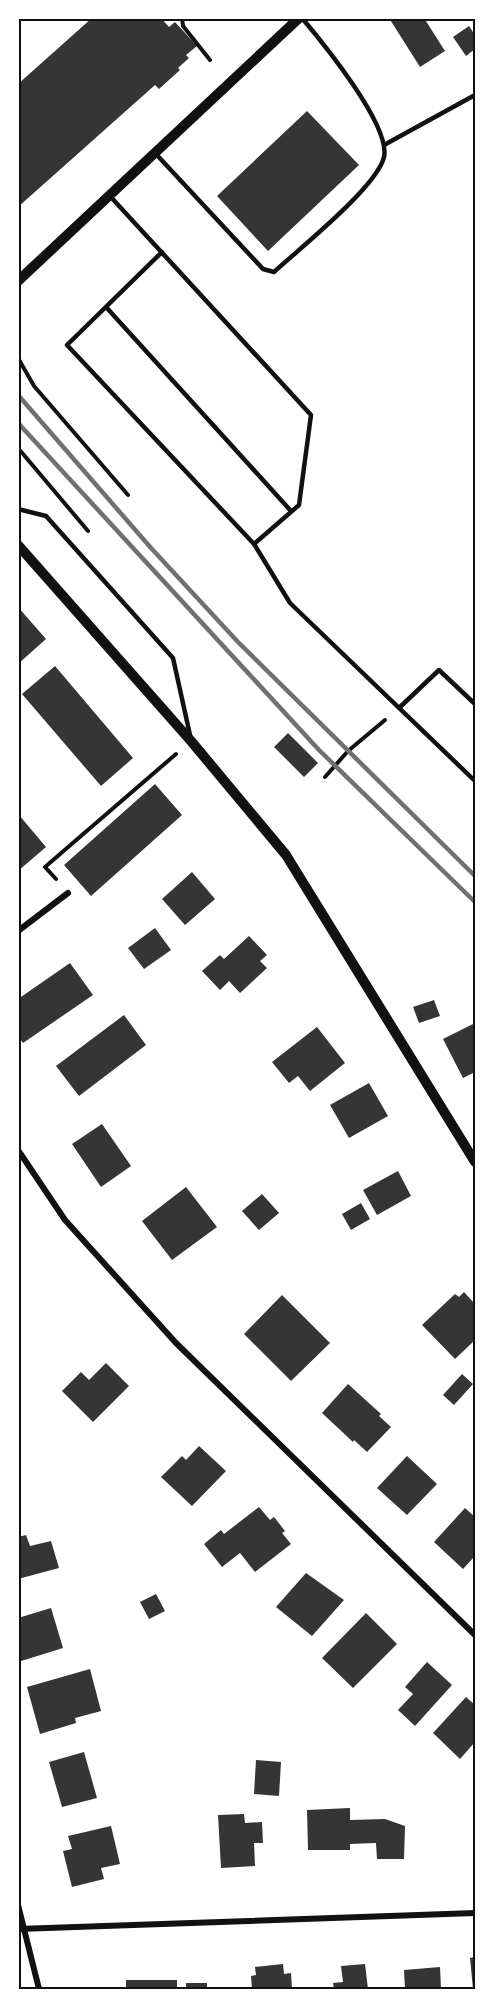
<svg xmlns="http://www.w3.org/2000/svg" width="493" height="2007" viewBox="0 0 493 2007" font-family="Commissioner,sans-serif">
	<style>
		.building { fill: #353535 }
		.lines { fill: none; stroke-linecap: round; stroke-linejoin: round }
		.path { stroke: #111; stroke-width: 4 }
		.service { stroke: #111; stroke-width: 4.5 }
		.minor { stroke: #111; stroke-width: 6 }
		.tertiary { stroke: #111; stroke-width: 10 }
		.rail { stroke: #707070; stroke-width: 4.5 }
		.neatline { fill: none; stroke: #111; stroke-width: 2 }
	</style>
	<rect width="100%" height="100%" fill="#fff"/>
	<!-- building -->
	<path class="building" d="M92,18h69l8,9 6,-5 22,24 -11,9 3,3 -11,10 2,2 -21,19 -4,-4 -137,122v-123z
		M389,18h35l21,33 -25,16z
		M469,26l6,9v14l-9,7 -13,-19z
		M307,111l52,54 -91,86 -51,-55z
		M18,607l28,32 -28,25z
		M55,666l78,92 -32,28 -79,-92z
		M288,733l30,30 -14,14 -30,-30z
		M155,784l27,31 -91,81 -27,-31z
		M19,815l27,32 -28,24v-54z
		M192,872l23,27 -30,26 -23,-26z
		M155,928l16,22 -27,19 -16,-21z
		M249,936l18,19 -7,6 7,7 -27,25 -11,-12 -9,9 -18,-19 18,-16 4,4z
		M70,963l23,32 -70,48 -5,-7v-37z
		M434,1000l6,16 -21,7 -6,-16z
		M124,1015l22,30 -67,51 -23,-30z
		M475,1023v49l-12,6 -20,-39z
		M317,1027l28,36 -35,28 -12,-15 -9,7 -17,-21z
		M369,1083l19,33 -39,22 -19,-33z
		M102,1124l29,42 -30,21 -29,-43z
		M398,1171l13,25 -34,19 -14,-25z
		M186,1187l31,40 -45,33 -30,-39z
		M262,1194l17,19 -20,17 -17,-19z
		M361,1203l9,16 -19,11 -9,-16z
		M464,1292l11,12v36l-20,19 -33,-34 33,-31 4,3z
		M282,1295l48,48 -39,38 -47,-47z
		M106,1363l23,23 -36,36 -31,-31 19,-19 8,8z
		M462,1374l11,10 -19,21 -11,-10z
		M348,1384l33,30 -2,2 12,11 -24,25 -13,-12 -1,2 -31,-29z
		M199,1446l27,25 -34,35 -31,-29 21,-21 4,4z
		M407,1456l30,28 -30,31 -30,-27z
		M259,1507l11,13 4,-3 11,14 -3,2 9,11 -36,28 -15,-19 -18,14 -18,-23 17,-14 3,4z
		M465,1508l10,9v39l-12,13 -29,-27z
		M26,1535l4,11 21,-5 8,27 -41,11v-42z
		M306,1573l38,27 -32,36 -36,-29z
		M156,1594l9,17 -16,8 -9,-17z
		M51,1608l12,40 -45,14v-44z
		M366,1613l31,31 -44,44 -31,-30z
		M427,1662l25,23 -37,41 -17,-16 15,-16 -8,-7z
		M90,1669l11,42 -26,7 1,5 -36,11 -13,-47z
		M466,1697l9,8v37l-15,17 -27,-26z
		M84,1752l13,46 -35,9 -13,-45z
		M256,1760l25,2 -2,34 -25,-2z
		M350,1808v12l35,-1 20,7 -1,33h-27l-1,-16 -26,1v6h-42l-1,-40z
		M244,1814l1,9 17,-1 1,21h-9l1,23 -34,2 -3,-53z
		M111,1826l9,38 -19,4 3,11 -32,8 -9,-36 9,-2 -4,-13z
		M475,1957v32h-2l-3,-31z
		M283,1964l1,10 7,-1 1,16h-40l-1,-13 5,-1 -1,-8z
		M365,1964l3,25h-34l-1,-6 10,-1 -2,-16z
		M440,1967l1,22h-36l-1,-19z
		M126,1980h51v9h-51z
		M186,1983h21v6h-21z"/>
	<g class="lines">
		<!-- path -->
		<path class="path" d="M182,18l1,8 27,34
			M18,60l1,1
			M18,358l16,28 94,109
			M18,448l70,83
			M325,777l23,-26 37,-31
			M56,879l-11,-12 131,-113"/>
		<!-- service -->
		<path class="service" d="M384,145l91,-50
			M155,153l108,116 11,3c25,-23 103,-85 110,-115 7,-31 -61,-114 -82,-139
			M109,195l202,220 -12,90 -45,39
			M162,252l-95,93 187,199 36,59 185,178
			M106,307l185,204
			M18,509l28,7 127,142 17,77
			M399,708l40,-38 36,34"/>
		<!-- minor -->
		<path class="minor" d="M18,931l50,-38
			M18,1150l47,70 111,123 299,292
			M18,1905l21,84
			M18,1929l457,-16"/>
		<!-- tertiary -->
		<path class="tertiary" d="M18,281l281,-263
			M18,545l173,196 95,114 189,307"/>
		<!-- rail -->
		<path class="rail" d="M18,395l133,153 87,94 237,234
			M18,423l301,327 156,152"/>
	</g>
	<!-- border -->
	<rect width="493" height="2007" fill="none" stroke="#ffffff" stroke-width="39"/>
	<rect x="20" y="20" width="454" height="1968" class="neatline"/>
</svg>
